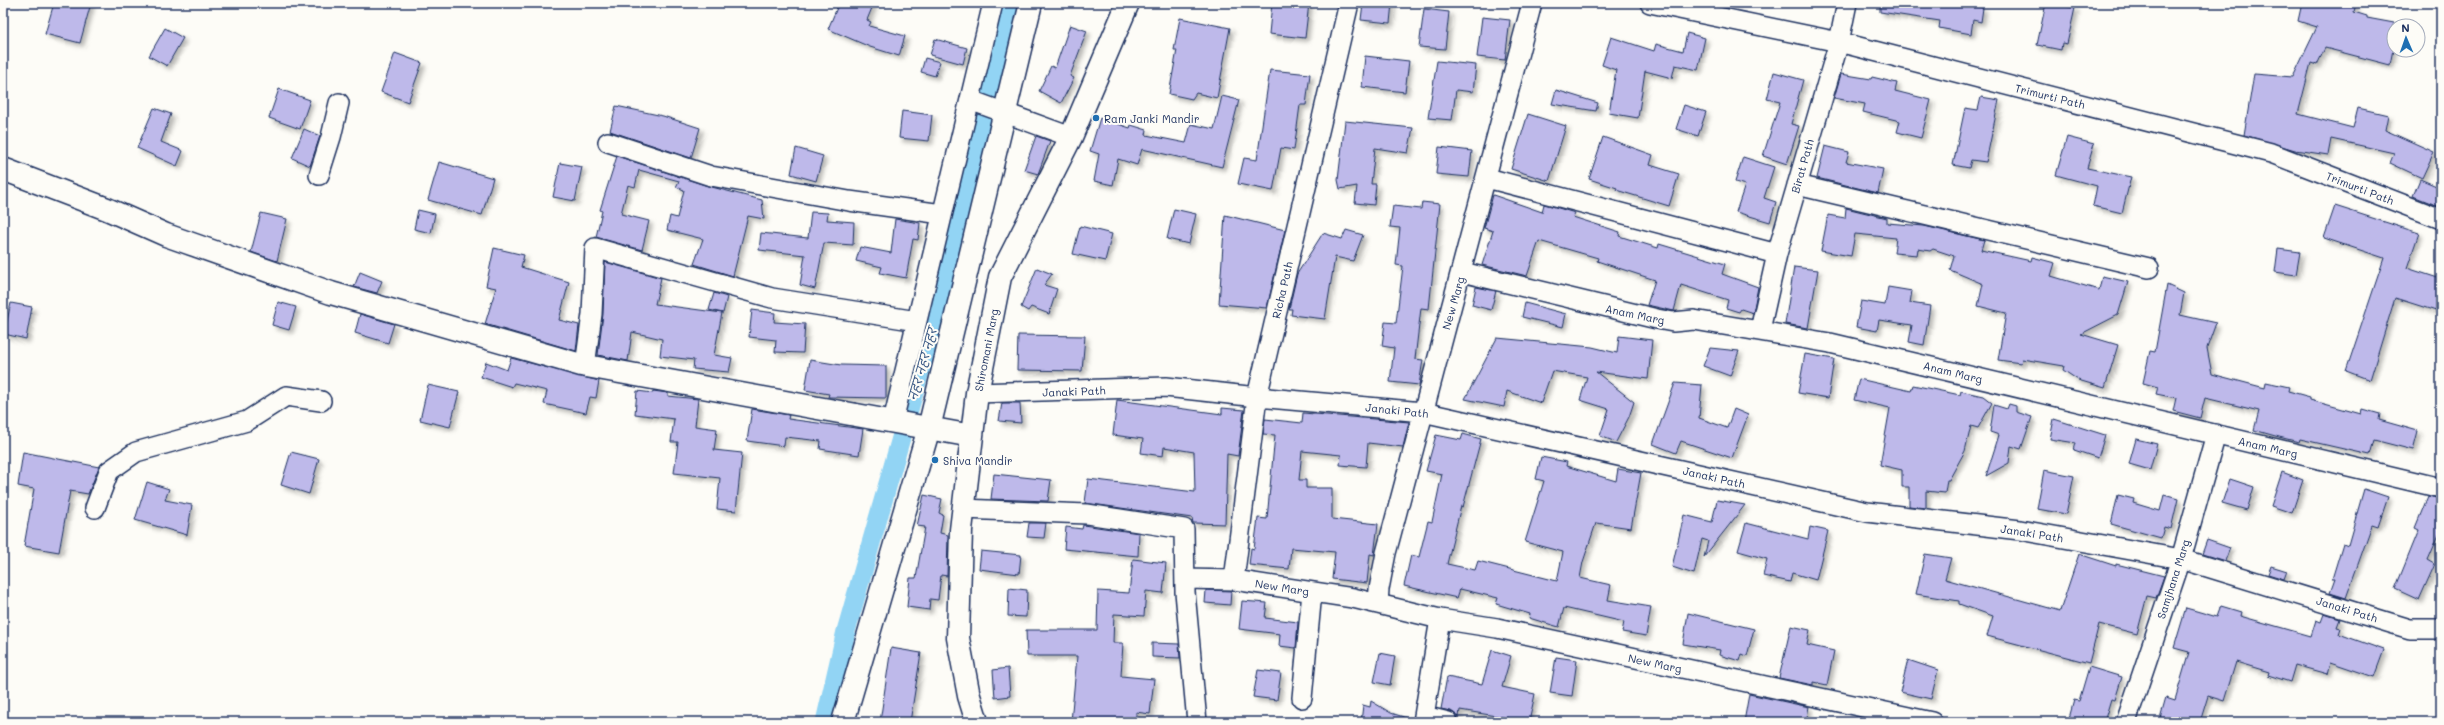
<svg xmlns="http://www.w3.org/2000/svg" width="2444" height="725" viewBox="0 0 2444 725" font-family="Mali,'Playpen Sans Deva',sans-serif">
	<style>
		.lines { fill: none; stroke-linecap: round; stroke-linejoin: round }
		.canal { stroke: #92d4f4; stroke-width: 19 }
		.building { fill: #beb9ea; stroke: #1b2f5e; filter: url(#shadow) }
		.minor-casing { stroke: #1b2f5e; stroke-width: 22 }
		.tertiary-casing { stroke: #1b2f5e; stroke-width: 25 }
		.secondary-casing { stroke: #1b2f5e; stroke-width: 25 }
		.minor { stroke: #fdfcf7; stroke-width: 19 }
		.tertiary { stroke: #fdfcf7; stroke-width: 22 }
		.secondary { stroke: #fdfcf7; stroke-width: 22 }
		.poi-dot { fill: #1f6fb2; stroke: #fdfcf7; stroke-width: 1.5 }
		.labels { text-anchor: middle; dominant-baseline: central; stroke-width: 4; stroke-linejoin: round; paint-order: stroke }
		.street-label { font-size: 11px; fill: #1b2f5e; stroke: #fdfcf7 }
		.poi-label { font-size: 11px; fill: #1b2f5e; stroke: #fdfcf7; text-anchor: start }
		.water-label { font-size: 12px; font-style: italic; fill: #395884; stroke: #fdfcf7 }
	</style>
	<defs>
		<filter id="shadow"><feDropShadow dx="3.5" dy="3.5" stdDeviation="2" flood-color="#0004"/></filter>
	</defs>
	<rect width="100%" height="100%" fill="#fdfcf7"/>
	<filter id="ink" filterUnits="userSpaceOnUse"><feTurbulence type="fractalNoise" baseFrequency=".025" numOctaves="2"/><feDisplacementMap in="SourceGraphic" scale="8" xChannelSelector="R" yChannelSelector="G"/><feConvolveMatrix kernelMatrix="1 2 1 2 8 2 1 2 1" color-interpolation-filters="sRGB"/></filter>
	<g filter="url(#ink)">
		<g class="lines">
			<!-- canal -->
			<path class="canal" d="M825,722l21,-91 86,-302 79,-326"/>
		</g>
		<!-- building -->
		<path class="building" d="M54,3h37l-11,40 -35,-9z
			M839,3h35l-7,17 4,2 -2,4 36,10 -6,20 -29,-9 -42,-18z
			M1272,3h37l-4,35 -36,-4z
			M1363,3h29l-2,20 -29,-3z
			M1880,3h96v3l7,2 -2,14 -8,-2 -2,14 -32,-6 1,-7 -60,-9z
			M2046,3l29,5 -8,36 -5,-1 -1,7 -24,-5z
			M2302,3h54l-2,9 13,4v2l27,5v21l-4,21 -65,-17 -8,17 -6,-2 -13,51 55,14 5,-20 30,7 -3,15 49,22 -12,26 -32,-15 4,-10 -63,-14 -3,16 -33,-5 -51,-15 10,-61 39,3 24,-50 -19,-6z
			M1424,9l25,3 -4,37 -26,-2z
			M1482,17l28,3 -5,40 -28,-3z
			M1180,18l50,10 -13,70 -21,-5 -4,6 -23,-5 8,-44h-3z
			M1070,25l17,6 -17,45 4,2 -13,25 -22,-12 12,-25 4,2z
			M165,28l18,10 -16,28 -18,-10z
			M1687,33l18,5 -7,32 -23,-5 -3,13 -27,-7 -7,47 -29,-5 7,-43 -14,-5 9,-28 43,14 2,-7 27,7z
			M935,39l32,9 -4,16 -33,-9z
			M395,53l27,10 -14,39 -27,-10z
			M1365,56l44,5 -4,31 -43,-5z
			M925,58l15,4 -5,14 -14,-4z
			M1437,61l39,4 -3,27 -17,-2 -4,30 -24,-2z
			M1270,70l40,4 -4,31h-6l-6,45 -13,-2 -8,43 -35,-7 6,-26 13,2z
			M1774,72l29,8 -12,44 8,2 -12,38 -24,-8 17,-54 -13,-3z
			M1841,74l30,5 1,-2 25,6 -2,8 36,9 -10,38 -24,-6 3,-11 -37,-9 2,-8 -31,-6z
			M279,89l31,11 -10,29 -31,-11z
			M1556,90l42,13 -2,8 -44,-7z
			M1222,96l17,4 -17,67 -80,-18 -5,16 -19,-6 -5,26 -19,-4 5,-27 -9,-3 10,-33 30,10 1,-3 16,5 -1,5 40,8 5,-19 23,5z
			M1981,97l18,3 -13,62 -15,-2 -2,8 -16,-3 12,-57 13,2z
			M1684,105l22,7 -8,24 -22,-7z
			M616,106l47,10 37,12 -9,30 -81,-27z
			M154,108l17,6 -10,28 22,9 -6,15 -40,-18z
			M902,111l30,4 -3,26 -30,-3z
			M1528,114l38,12 -17,55 -38,-12z
			M1345,121l68,7 -5,25 -33,-5 -4,36h5l-2,21 -19,-2 2,-17 -17,3 -2,-9z
			M304,129l16,7 -10,30 -18,-8z
			M1036,136l14,5 -12,33 -14,-4z
			M1603,137l50,18 -3,10 29,9 -10,32 -53,-16 1,-2 -28,-9z
			M2067,137l27,7 -7,24 44,9 -9,36 -29,-7 4,-20 -41,-11z
			M1825,146l24,6 -3,10 37,7 -5,24 -61,-15z
			M1439,147l33,4 -3,26 -33,-3z
			M796,148l27,8 -7,25 -25,-7z
			M617,156l91,30 54,14 2,19 -16,-3 -15,60 -39,-12 9,-25 -36,-9 3,-14 7,2 7,-28 -8,-3 3,-6 -40,-11 -4,17 -7,-2 -7,29 28,7 -7,29 -46,-13 6,-26 -2,-1z
			M1743,157l31,10 -10,31 12,4 -6,20 -34,-10 9,-27 -10,-3z
			M439,162l54,16 -11,37 -54,-15z
			M560,163l22,4 -7,34 -22,-4z
			M2420,179l21,9v19l-28,-11z
			M1493,195l49,17 2,-8 11,3 20,6 -2,4 47,15 -1,4 39,12 1,-4 66,20 -3,10 36,13 -5,26 -12,-4 -2,3 -13,-4 2,-8 -47,-15 -7,26 -27,-6 8,-25 -58,-19 1,-3 -59,-17 -12,35 -45,-11 11,-34 -9,-3z
			M1422,202l18,2 -11,105 -8,-1 -6,51 8,1 -4,25 -29,-3 4,-34 -12,-2 3,-24 11,1 7,-57 -7,-1 4,-37 -10,-1 3,-21 28,3z
			M2335,206l84,27 -12,35 34,11v18l-5,14 -41,-13 -25,82 -24,-9 38,-113 -60,-20z
			M1846,208l41,10v5l37,3 60,14 -3,10 50,11 1,-4 23,6 -4,13 48,14 3,-14 26,6 -10,33 -37,19 37,11 -13,43 -27,-8 -15,-10 1,-4 -42,-7 -1,4 -23,-3 8,-47 -28,-7 5,-22 -33,-14 4,-14 -21,-7 -3,2 -12,-2 -1,6 -23,-2 2,-15 -41,-4 -4,22 -30,-5 7,-36 17,3z
			M1174,209l22,5 -7,30 -22,-5z
			M418,210l17,4 -4,19 -17,-4z
			M811,212l17,1 -1,7 27,2 -1,23 -29,-2 -9,46 -15,-4 5,-30 -46,-5 2,-17 47,5z
			M261,213l26,6 -10,42 -26,-9z
			M1225,215l60,15 -18,78 -48,-4z
			M895,219l25,4 -2,17 -5,-1 -7,39 -26,-5 2,-6 -26,-6 4,-14 31,6z
			M1080,226l32,8 -7,27 -32,-7z
			M1346,230l17,5 -10,26 -18,-4 -10,62 -34,-4 1,-6h-3l8,-35 26,-41 19,6z
			M494,248l30,7 -3,12 48,15 -10,38 20,5 -3,26 -91,-27 11,-36 -10,-2z
			M2278,249l22,3 -4,23 -21,-3z
			M605,262l56,16 -6,26 67,9 -8,42 18,3 -3,14 -36,-3 1,-9 -34,-4 2,-17 -30,-7 -4,29 -30,-6 5,-41z
			M1794,267l24,3 -10,58 -23,-4z
			M1037,268l15,6 -8,11 13,4 -8,25 -18,-7 -3,4 -7,-4z
			M360,272l22,9 -5,12 -23,-6z
			M2167,285l17,8 -4,22 36,8 -9,25 5,26 53,14 1,-6 23,5 -1,4 22,6v3l51,14 1,-5 18,5 -1,6 39,11 -5,19 -39,-10 -4,15 -70,-16 -1,3 -20,-5 -25,-7 5,-19 -54,-13 -5,20 -27,-7 3,-13 -20,-4 2,-7 -15,-4 7,-32 5,1z
			M1476,287l20,4 -5,19 -19,-5z
			M1888,287l24,4 -2,12 20,3 -6,39 -15,-3 3,-17 -33,-5 -2,11 -21,-4 5,-26 24,4z
			M714,293l13,4 -4,16 -14,-3z
			M278,302l18,5 -7,23 -17,-5z
			M11,303l21,4 -6,32 -22,-5z
			M1525,303l41,11 -3,13 -41,-10z
			M752,310l23,3 -1,9 31,2 -2,29 -28,-1 1,-12 -27,-3z
			M360,314l34,10 -6,19 -33,-10z
			M1018,335l67,1 -3,35 -65,-1z
			M1619,336l33,4 -4,39 -52,-7 38,30 -5,15 -13,25 -16,-6 9,-27 -29,-9 7,-23 -35,-6 -11,32 -34,-12 -3,16 -39,-8 32,-61 95,9 25,6z
			M1710,348l29,3 -9,25 -27,-10z
			M1805,354l29,5 -6,39 -30,-5z
			M511,358l88,23 -3,17 -6,-1 -4,16 -42,-9 3,-13 -33,-8 -2,4 -31,-10 5,-15 21,8z
			M810,360l31,5 45,1v32l-58,-1 1,-3 -24,-4z
			M1859,379l52,12 2,-6 47,10 1,-4 22,5 9,7 -14,25 -7,-2 -6,25 -16,29h-2l-2,13 -19,-2v17l-17,-2v-19h-7v-17l-22,-5 10,-57 -36,-8z
			M1675,383l27,2 -3,33 28,10 7,-19 14,6 -16,43 -51,-17 -5,12 -23,-9z
			M428,385l31,7 -9,35 -30,-7z
			M637,391l16,2v-2l15,2v3l30,3 -3,27 22,3 -3,21 28,3 -6,58 -19,-2 3,-31 -46,-5 4,-31h-7l3,-23 -39,-5z
			M1117,400l105,14v-6l22,2 -6,46 -11,-2 -2,70 -32,-1 -1,-5 -107,-15 3,-24 107,13 -1,-40 -30,-5 -1,9 -22,-3 2,-14 -30,-4z
			M1002,403h18l1,20 -22,-2z
			M2009,404l7,2v6l16,5 -11,32 -10,-3 -2,17 -23,13 13,-41 -9,-3 4,-27 13,4z
			M752,409l37,6 -1,4 75,10 -4,26 -39,-6 1,-8 -36,-4 -1,9 -37,-5z
			M1303,413l106,9 -6,25 -35,-4 -2,24 -26,-2 1,-10 -39,-4 -3,29h7v8h26v31l46,5 -4,31 -4,-1 -3,29 -35,-4 3,-27 -44,-4 -2,21 -40,-4 2,-17 3,1 4,-31 9,1 8,-84 -12,-1 2,-15 37,4z
			M2054,419l51,16 -7,23 -24,-8 2,-7 -26,-4z
			M1463,434l18,5 -18,68 -2,-1 -14,58 28,6 3,-9 79,20 6,-29 -38,-10 19,-61 -8,-2 5,-22 26,5 -1,4 50,15 2,-12 23,4 -10,55 -35,-5 -13,39 -3,16 31,7 -3,15 43,7 -5,29 -24,-4 2,-10 -60,-14 -5,19 -30,-9 1,-4 -34,-10 2,-6 -38,-9 -3,9 -53,-12 7,-31 8,2 9,-36 4,1 10,-48 -16,-3 10,-36 25,5z
			M2136,439l21,5 -7,26 -21,-6z
			M23,452l76,15 -11,27 -18,-3 -11,61 -35,-6 10,-57 -16,-3z
			M291,452l28,7 -10,35 -28,-9z
			M2044,470l30,6 -8,38 -29,-5z
			M2282,472l21,8 -11,33 -21,-7z
			M994,474l57,6 -3,21 -57,-2z
			M2230,479l24,8 -7,23 -25,-7z
			M147,482l22,7 -4,11 27,5 -5,30 -52,-15z
			M2364,489l24,8 -10,30 -6,-2 -26,73 -16,-5 5,-14h-3l11,-36 5,2z
			M924,495l18,4 -3,14 4,2 -3,18 8,2 -1,41 -6,-1 -3,25 -8,-1 -1,11 -22,-3 3,-29h6l9,-51 -8,-1z
			M2118,495l16,4 -1,4 27,8 4,-16 14,4 -7,30 -7,-2 -3,11 -50,-14z
			M2428,496l13,3v31l-13,30 7,4 -16,36 -24,-11 24,-59 -4,-2z
			M1717,500l28,5 -41,52 4,-16 -6,-2 -8,35 -22,-7 12,-52 28,7z
			M1029,523h17l-2,15 -17,-1z
			M1746,523l62,16 2,-12 18,4 -12,49 -24,-7 -2,9 -27,-6 4,-17 -29,-8z
			M1083,525l56,8 -1,23 -74,-7 2,-22 16,2z
			M2207,540l23,8 -5,13 -23,-7z
			M981,551l40,4 -2,19 -40,-5z
			M1925,554l26,4 -6,21 115,32 19,-57 37,12v-2l48,12 -8,22 -9,-2 -10,38 -38,-10 -10,39 -102,-27 6,-20 -34,-12v-3l-43,-7z
			M1133,559l33,4 -3,30 -17,-2 -2,25 -30,-2 -1,29h10l-2,33 33,3 -4,35 -14,-2v10h-65l6,-66h-50l-1,-26h71l1,-39 31,2z
			M2271,566l16,5 -3,8 -16,-5z
			M1009,588l18,2 -1,27 -18,-1z
			M1206,590l25,1 -1,14 -25,-2z
			M1242,601l25,2 -2,15 33,4 -2,26 -17,-2 1,-12 -41,-5z
			M2221,606l20,6 -1,4 71,20 5,-16 5,2 3,-8 16,5 -3,8 4,1 -2,6 45,16 -10,27 -44,-15 -3,12 -32,-9 -5,17 -22,-7 1,-3 -33,-10 -12,39 -16,-5 -8,26h-41l7,-25 9,3 14,-48 -15,-4 12,-40 31,9z
			M1688,613l66,16 -7,27 -5,-2 -2,7 -21,-6 1,-5 -37,-6z
			M1791,626l19,4 -3,15 27,6 -7,34 -14,-3v3l-34,-7z
			M1152,643l27,1 1,14 -28,-1z
			M891,648l30,5 -11,69h-30z
			M1492,650l19,6 -9,31 33,7 -6,28h-22l1,-4 -48,-8 -1,7 -8,-6 -10,-2 6,-32 35,7z
			M1380,653l15,3 -5,29 -16,-3z
			M1556,657l21,3 -5,36 -22,-3z
			M1908,660l30,10 -7,29 -31,-7z
			M2089,667l33,10 -7,23 -4,-1 -7,23h-36l6,-22 5,1z
			M1008,668l2,28 -15,2 -2,-28z
			M1258,670l23,3 -4,27 -24,-3z
			M1749,694l60,13 -3,15h-62z
			M1371,701l20,12 16,5v4h-46l2,-17 7,2z"/>
		<g class="lines">
			<!-- minor casing -->
			<g class="minor-casing">
				<path id="minor" d="M1650,3l189,39 432,111 170,66
					M970,100l101,37
					M608,142l103,34 138,25 93,13
					M319,175l12,-38 8,-34
					M1487,178l290,76
					M1797,185l352,83
					M1462,272l195,47 16,3 21,-2 136,23 611,145
					M1760,330l17,-76 62,-212 8,-39
					M585,366l7,-52 3,-66 177,50 145,23
					M977,393l189,-6 91,10 166,15 444,100 153,18 161,29 229,70h31
					M893,421l100,-418
					M95,508l14,-37 27,-19 111,-31 39,-25 35,5
					M963,509l124,5 97,15 1,63 12,130
					M1185,579l49,1 119,18 87,21 57,9 435,94
					M1234,580l23,-183 92,-394
					M1378,604l1,-15 7,-36 146,-550
					M1302,698l10,-106
					M1424,716l24,6
					M1423,722l17,-103
					M2126,722l55,-163 35,-125"/>
			</g>
			<!-- tertiary casing -->
			<g class="tertiary-casing">
				<path id="tertiary" d="M3,169l104,40 59,26 165,58 250,72 391,71
					M977,722l-8,-26 -11,-58 3,-108 16,-137 23,-116 71,-140 57,-134"/>
			</g>
			<!-- secondary casing -->
			<g class="secondary-casing">
				<path id="secondary" d="M843,722l86,-294 102,-425"/>
			</g>
			<!-- minor -->
			<use href="#minor" class="minor"/>
			<!-- tertiary -->
			<use href="#tertiary" class="tertiary"/>
			<!-- secondary -->
			<use href="#secondary" class="secondary"/>
		</g>
	</g>
	<!-- markers -->
	<g class="poi-dot">
		<circle cx="1096" cy="118" r="4"/>
		<circle cx="935" cy="460" r="4"/>
	</g>
	<g class="labels">
		<!-- street labels -->
		<g class="street-label">
			<text transform="translate(2050 96) rotate(14)">Trimurti Path</text>
			<text transform="translate(1802 166) rotate(-74)">Birat Path</text>
			<text transform="translate(2360 188) rotate(21)">Trimurti Path</text>
			<text transform="translate(1282 290) rotate(-77)">Richa Path</text>
			<text transform="translate(1453 303) rotate(-74)">New Marg</text>
			<text transform="translate(1635 314) rotate(12)">Anam Marg</text>
			<text transform="translate(986 350) rotate(-79)">Shiromani Marg</text>
			<text transform="translate(1953 372) rotate(14)">Anam Marg</text>
			<text transform="translate(1074 391) rotate(-2)">Janaki Path</text>
			<text transform="translate(1397 410) rotate(6)">Janaki Path</text>
			<text transform="translate(2268 447) rotate(13)">Anam Marg</text>
			<text transform="translate(1714 477) rotate(13)">Janaki Path</text>
			<text transform="translate(2032 533) rotate(9)">Janaki Path</text>
			<text transform="translate(2173 579) rotate(-72)">Samjhana Marg</text>
			<text transform="translate(1282 587) rotate(9)">New Marg</text>
			<text transform="translate(2347 609) rotate(17)">Janaki Path</text>
			<text transform="translate(1655 663) rotate(12)">New Marg</text>
		</g>
		<!-- poi labels -->
		<g class="poi-label">
			<text x="1104" y="118">Ram Janki Mandir</text>
			<text x="943" y="460">Shiva Mandir</text>
		</g>
		<!-- water labels -->
		<g class="water-label">
			<text transform="translate(922 364) rotate(-74)">नहर नहर नहर</text>
		</g>
	</g>
	<!-- margin -->
	<rect width="2444" height="725" fill="none" stroke="#fdfcf7" stroke-width="16"/>
	<rect x="8" y="8" width="2428" height="709" fill="none" stroke="#1b2f5e" stroke-width="1.5" filter="url(#ink)"/>
	<!-- north arrow -->
	<g transform="translate(2406 38) rotate(358)"><circle r="19" fill="#fdfcf7" stroke="#a3aaba"/>
	<path d="M0-3L7 15L0 10L-7 15Z" fill="#1f6fb2"/>
	<text y="-6" font-size="11" font-weight="bold" text-anchor="middle" fill="#1b2f5e">N</text>
	</g>
</svg>
